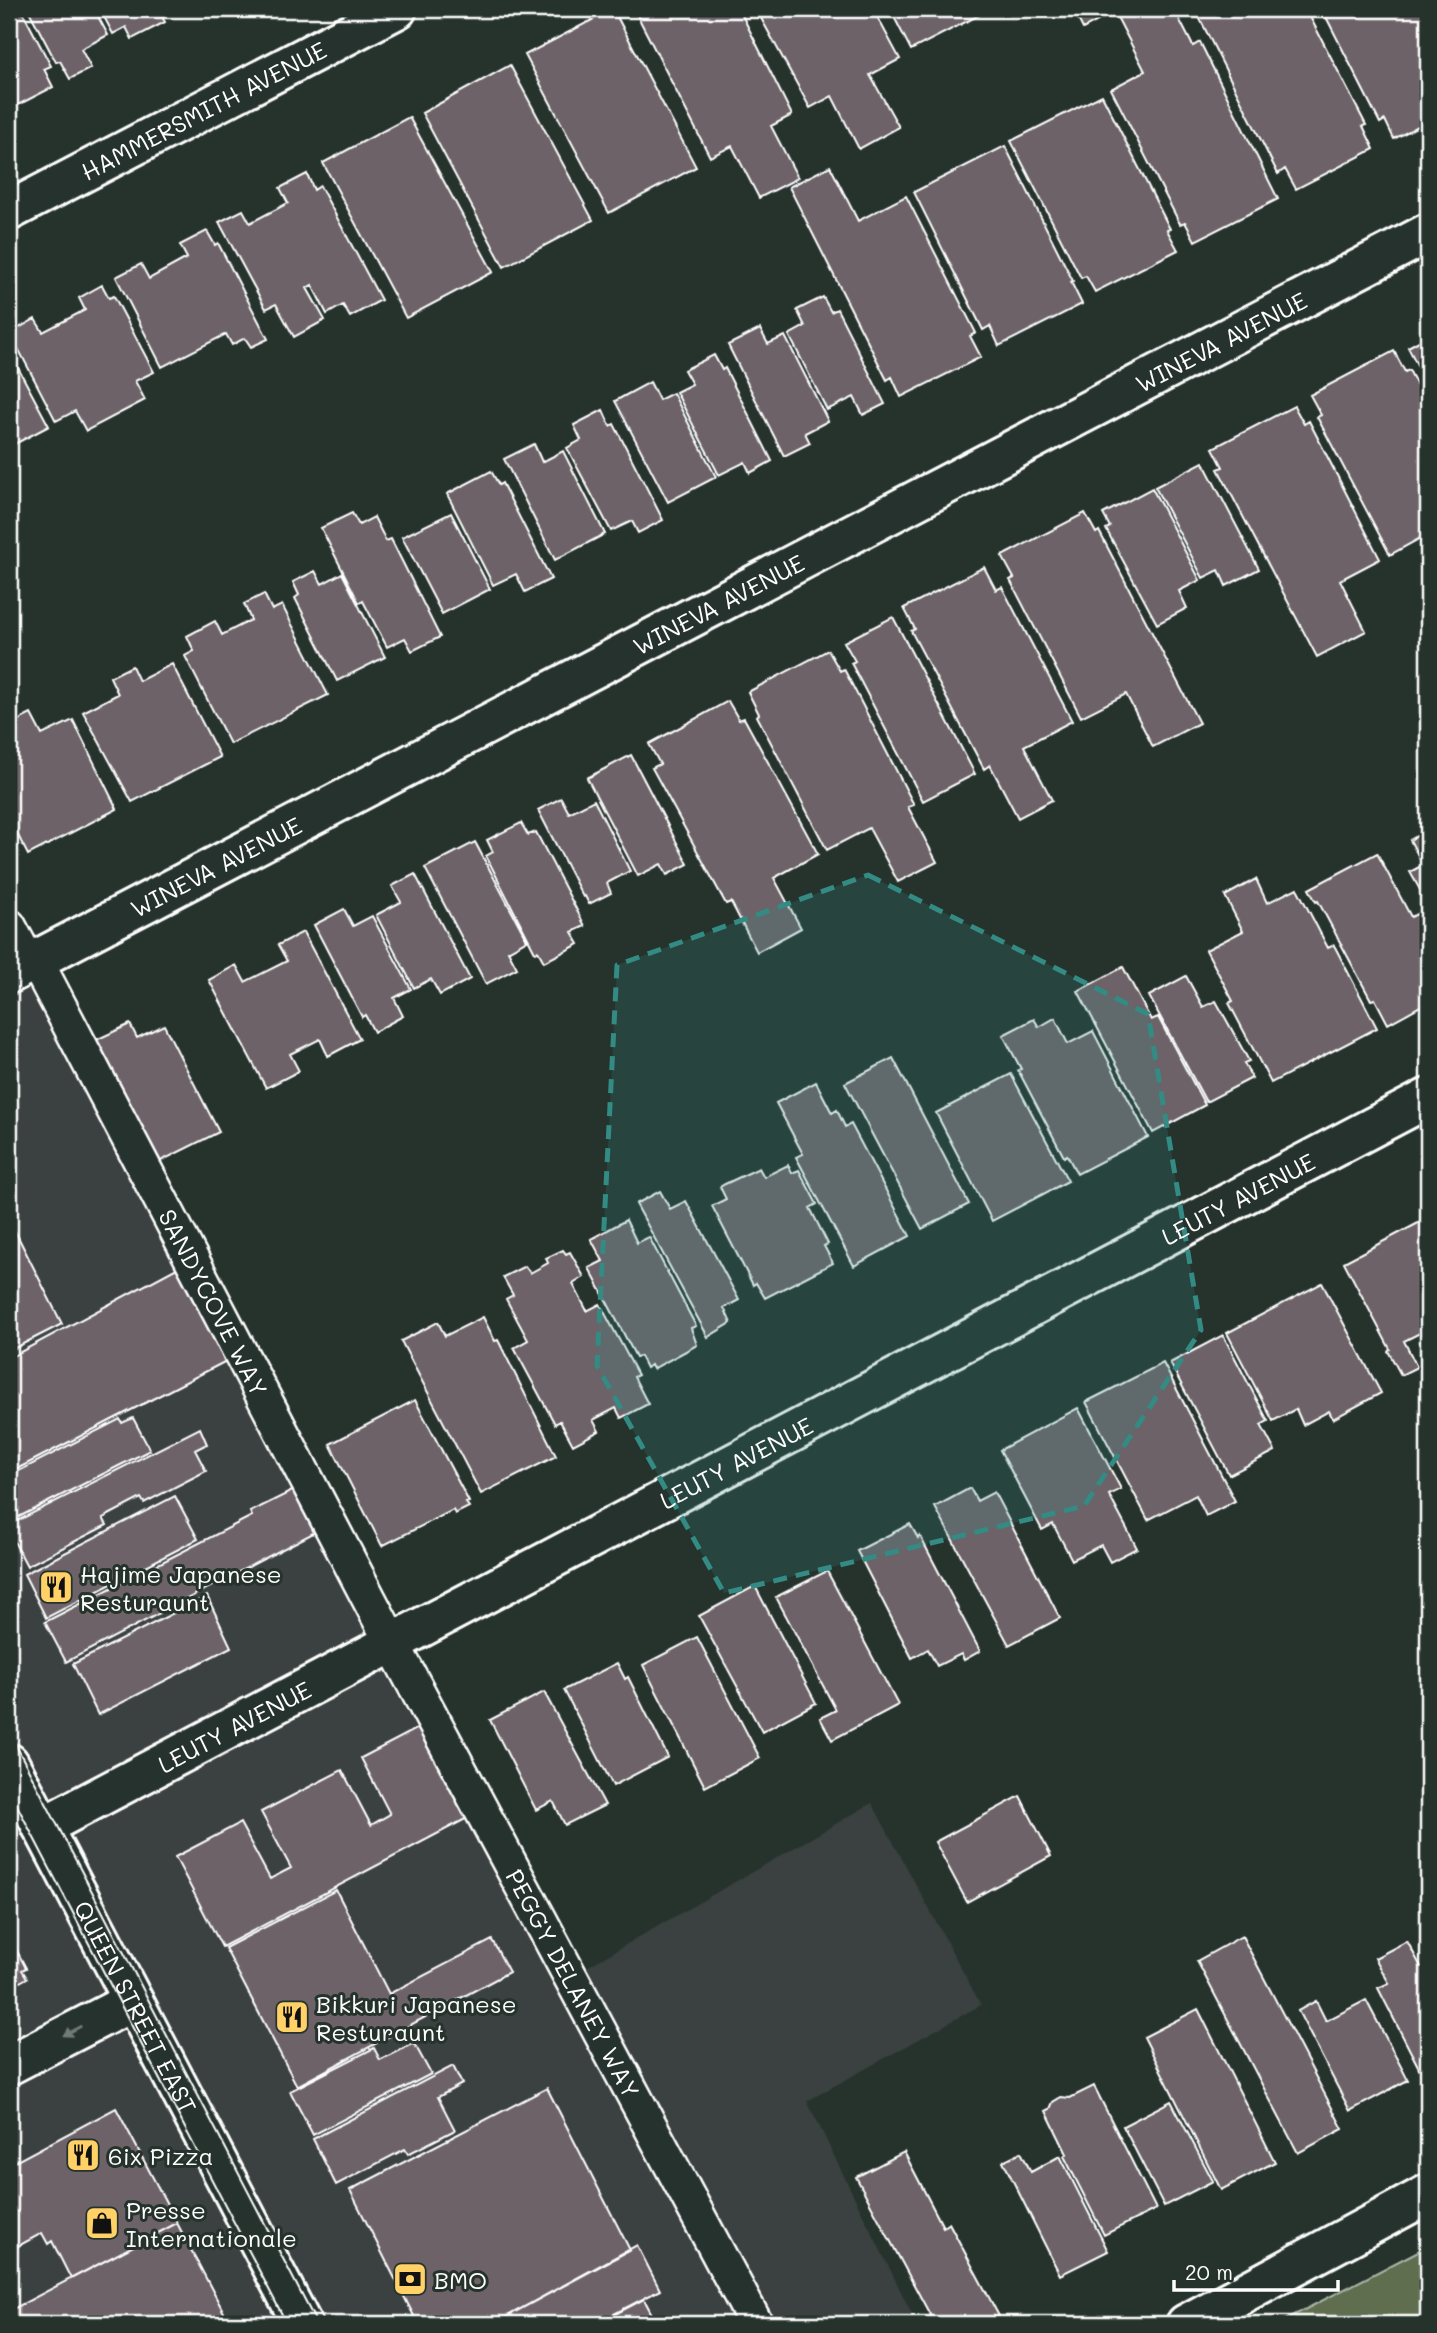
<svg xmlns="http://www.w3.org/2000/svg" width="1437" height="2333" viewBox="0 0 1437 2333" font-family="Mali,sans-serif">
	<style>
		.built { fill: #3b413f }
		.green { fill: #5e6e50; stroke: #aeb6a8; stroke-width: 2 }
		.building { fill: #6c6268; stroke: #fff; stroke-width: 2 }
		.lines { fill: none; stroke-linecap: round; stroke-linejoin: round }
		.lane-casing { stroke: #fff; stroke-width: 38 }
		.street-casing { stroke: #fff; stroke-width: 44 }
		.secondary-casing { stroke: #fff; stroke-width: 44 }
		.lane { stroke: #26332d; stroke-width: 33 }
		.street { stroke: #26332d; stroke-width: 38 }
		.secondary { stroke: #26332d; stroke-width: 38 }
		.tram { stroke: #fff; stroke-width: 2 }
		.oneway { fill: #727a76 }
		.marked { fill: #338b84; fill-opacity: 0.2; stroke: #338b84; stroke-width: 5; stroke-dasharray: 14 9; stroke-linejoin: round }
		.labels { text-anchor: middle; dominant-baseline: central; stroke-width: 6; stroke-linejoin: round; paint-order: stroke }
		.street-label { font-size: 24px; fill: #fff; stroke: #26332d }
		.poi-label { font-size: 24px; fill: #fff; stroke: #26332d; text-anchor: start }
	</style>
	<rect width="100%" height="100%" fill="#26332d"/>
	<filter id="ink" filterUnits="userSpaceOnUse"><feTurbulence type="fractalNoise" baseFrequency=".0143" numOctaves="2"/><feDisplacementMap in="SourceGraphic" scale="14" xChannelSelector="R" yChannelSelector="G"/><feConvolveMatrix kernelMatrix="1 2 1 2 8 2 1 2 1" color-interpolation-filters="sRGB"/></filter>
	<g filter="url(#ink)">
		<!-- built -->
		<path class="built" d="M9,900l373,707 198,364 292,-168 109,202 -174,96 110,223h-908z"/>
		<!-- green -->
		<path class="green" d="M1428,2246v78h-151z"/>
		<!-- building -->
		<path class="building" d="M9,9h12l30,57 -7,3 9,18 -43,22z
			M28,9h66l14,26 -27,14 10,19 -21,11 -10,-18 -4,1z
			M100,9h61l-3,1 7,12 -33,17 -6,-12 -13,7z
			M613,9l83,158 -87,46 -84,-158z
			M634,9h105l53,106 -21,11 27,52 -39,20 -27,-52 -22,11z
			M756,9h117l27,50 -30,16 29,52 -40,22 -27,-53 -22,12z
			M890,9h101l-80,41z
			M1073,9h47l-37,20z
			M1132,9h42l19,37 7,-4 78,157 -83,42 -10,-19 -5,2 -69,-135 34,-18 -28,-54z
			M1195,9h52l3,6 13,-6h43l60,116 -3,1 11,23 -78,40 -11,-20 -7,5z
			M1322,9h106v112l-34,18 -9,-19 -5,3z
			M510,65l83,155 -89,47 -82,-154z
			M1102,95l68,134 -3,1 11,20 -83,42 -9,-16 -5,2 -70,-137z
			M409,117l84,155 -87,46 -83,-155z
			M1005,146l68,135 -2,1 11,22 -83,42 -9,-20 -7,4 -69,-138z
			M830,166l28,55 48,-25 70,137 -6,3 11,21 -80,40 -9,-20 -5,3 -98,-193z
			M307,174l7,16 6,-4 61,114 -31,17 -7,-12 -16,9 -15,-29 -5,3 18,32 -31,17 -18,-33 -10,5 -47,-87 24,-12 7,13 38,-20 -8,-15z
			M207,231l8,14 3,-2 50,96 -17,8 -6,-9 -13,7 -6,-11 -64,33 -46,-90 25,-13 8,15 38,-21 -7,-13z
			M102,285l7,13 5,-2 40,76 -19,9 10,19 -59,31 -11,-20 -19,10 -46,-88 25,-14 8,13 42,-22 -6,-12z
			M823,297l8,15 6,-3 48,95 -22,11 -9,-18 -27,13 -38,-75 16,-9 -8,-16z
			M760,329l8,15 17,-8 43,85 -23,12 5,10 -26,13 -56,-111z
			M1428,336v50l-20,-39z
			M9,351l40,75 -40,21z
			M1394,351l11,21 4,-2 19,36v128l-38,21 -73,-138 4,-2 -11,-20z
			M714,355l8,15 3,-2 47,93 -22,12 -5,-11 -26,13 -43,-83 16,-8 -8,-14z
			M650,382l9,18 14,-7 43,84 -48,25 -53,-101z
			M1294,406l10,18 5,-3 71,138 -40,21 26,51 -49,26 -99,-188 5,-2 -10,-19z
			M603,410l7,16 4,-2 49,96 -25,13 -6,-12 -21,10 -44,-83 14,-8 -7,-15z
			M534,444l8,18 21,-11 42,83 -50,26 -51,-101z
			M1203,462l56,107 -33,17 -7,-16 -16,8 -48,-91z
			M491,471l8,14 3,-2 49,96 -26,13 -9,-18 -23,11 -46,-91z
			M1152,488l48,92 -21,11 8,17 -30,16 -51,-95 4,-2 -7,-13z
			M352,513l7,12 15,-8 12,24 5,-2 49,98 -28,14 -7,-13 -18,9 -24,-46 -4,2 -38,-75z
			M451,513l39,76 -48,25 -40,-77z
			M1085,513l11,20 3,-2 100,192 -46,24 -27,-53 -45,23 -71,-137 4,-2 -12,-22z
			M984,567l12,23 6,-3 70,134 -48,25 28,54 -34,18 -28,-53 -6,4 -73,-138 4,-2 -11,-21z
			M315,571l7,13 20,-11 43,84 -48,24 -42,-83 4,-3 -6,-13z
			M264,594l8,16 10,-5 46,90 -98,49 -45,-88 9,-5 -7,-15 28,-15 7,14 29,-15 -7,-16z
			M893,617l82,157 -52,27 -72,-138 4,-2 -11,-19z
			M828,650l12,21 4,-2 70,136 -6,2 29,55 -39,20 -29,-54 -42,22 -70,-134 2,-2 -11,-22z
			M172,664l48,93 -88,45 -49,-90 35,-18 -8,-17 22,-11 7,15z
			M728,701l11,19 5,-2 74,136 -44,24 27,50 -44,24 -26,-50 -5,2 -74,-136 8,-4 -11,-20z
			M31,714l11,21 31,-15 44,89 -89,46 -19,-37v-63l2,-1 -2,-29z
			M631,755l57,109 -21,11 -6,-11 -23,12 -51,-98z
			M561,798l8,15 25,-13 36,71 -23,12 4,10 -22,11 -4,-8 -2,1 -45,-87z
			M521,823l7,12 8,-3 49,94 -13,6 7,12 -35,18 -6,-11 -3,1 -49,-96 7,-4 -6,-12z
			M1428,830v74l-18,-32 13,-7 -13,-25z
			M475,842l52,98 -19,11 9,17 -31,16 -61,-116z
			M1377,853l34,64 8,-4 9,20v10l-8,5 8,16v38l-40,22 -13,-25 -4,1 -53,-99 -2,1 -7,-13z
			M415,874l55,105 -30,16 -9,-16 -17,9 -38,-73 25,-13 -9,-16z
			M1256,879l11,24 30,-15 31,60 6,-3 43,83 -106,55 -42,-80 4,-2 -27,-51 37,-19 -18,-35z
			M344,909l9,17 19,-10 39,73 -17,9 9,18 -29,16 -9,-17 -3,2 -48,-92z
			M303,932l57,107 -32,17 -8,-17 -30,15 9,17 -33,17 -57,-108 27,-15 9,17 42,-21 -9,-16z
			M1123,967l28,53 7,-3 47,88 -52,28 -75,-142z
			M1186,976l17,31 13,-6 33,60 -5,2 8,15 -46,24 -57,-106z
			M1055,1018l13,26 25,-13 55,106 -71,37 -10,-19 -3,2 -46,-87 3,-1 -18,-34 31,-16 5,8z
			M130,1024l7,14 27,-13 55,107 -62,31 -61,-123z
			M893,1058l76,146 -47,25 -77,-146z
			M1011,1074l57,107 -76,40 -56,-108z
			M816,1082l16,31 5,-3 8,17 6,-3 59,112 -56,30 -58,-109 7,-3 -27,-51z
			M788,1165l4,8 7,-3 18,34 -7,4 18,36 -4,2 9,17 -68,35 -9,-15 -3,2 -41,-79 14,-7 -6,-12 5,-3 34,-16 5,9z
			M660,1191l10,18 16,-8 53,99 -15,8 7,15 -23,14 -72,-133z
			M1428,1218v111l-24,12 13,26 -16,8 -13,-24 2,-2 -46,-87z
			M9,1219l53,105 -53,27z
			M626,1220l11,23 12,-6 47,89 -5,2 6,17 -44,24 -2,-4 -5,3 -6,-12 -4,1 -47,-89 14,-7 -12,-22z
			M563,1250l3,4 4,-2 14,25 -11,7 14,27 13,-7 38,71 -4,2 14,27 -27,14 -5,-10 -23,12 6,11 -26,14 -13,-24 -5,3 -41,-76 14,-8 -22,-41 7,-4 -10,-18 22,-11 5,7 18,-10 -2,-5z
			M188,1262l48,94 -227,117v-115z
			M1322,1283l59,110 -48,26 -4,-8 -26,14 -7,-16 -23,12 -46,-88z
			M483,1317l12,24 3,-1 58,116 -75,38 -80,-153 37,-19 7,14z
			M1223,1335l45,86 -7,4 14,26 -46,24 -59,-112z
			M1163,1363l72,138 -29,15 -10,-21 -48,25 -62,-118z
			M415,1400l54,102 -3,1 3,4 -14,7 -2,-4 -71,36 -52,-102z
			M1078,1408l43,81 -12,6 28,53 -27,14 -9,-17 -29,15 -19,-36 -11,6 -42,-80z
			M133,1418l17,32 -141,72v-46l111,-57 2,4z
			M200,1428l7,16 -12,6 11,21 -62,32 -3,-5 -38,20 4,7 -80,41 -18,-34v-7z
			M302,1486l21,42 -257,134 -21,-40 207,-106 -2,-4z
			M970,1488l7,13 17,-9 66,126 -51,27 -74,-138z
			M175,1496l23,43 -152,79 -22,-44z
			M910,1524l8,14 2,-2 60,115 -16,9 -3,-6 -24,12 -9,-17 -16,9 -55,-107z
			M827,1571l71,134 -66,35 -12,-22 16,-8 -60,-113z
			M755,1586l61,117 -54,29 -63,-116z
			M207,1596l24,51 -133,68 -25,-51z
			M697,1637l63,121 -55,29 -62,-122z
			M617,1663l8,16 3,-2 40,80 -55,29 -49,-96z
			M544,1692l61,113 -40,20 -12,-24 -17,9 -46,-90z
			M428,1723l47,91 -253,133 -47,-90 65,-34 30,56 21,-11 -30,-56 81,-42 29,55 19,-11 -29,-56z
			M1020,1796l31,60 -84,46 -32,-60z
			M336,1890l53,104 103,-54 17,32 -212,114 -72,-138z
			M9,1936l17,32 -4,2 5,8 -18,10z
			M1242,1936l101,193 -45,24 -101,-192z
			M1407,1941l14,26 7,-3v112l-4,-7 -4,1 -42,-82 11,-5 -14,-25z
			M1366,2000l42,80 -58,31 -52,-100 18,-10 10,20z
			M1198,2009l77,153 -54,28 -77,-153z
			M414,2043l17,31 -118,61 -23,-44 84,-43 6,12z
			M453,2066l9,18 -24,13 17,33 -47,24 -3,-5 -69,36 -23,-46z
			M1094,2086l62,123 -52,26 -40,-79 3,-2 -21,-43 4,-2 3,-7 8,-5 9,1z
			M547,2088l83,162 -137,74h-75l-68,-134z
			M1171,2101l42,80 -49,25 -41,-80z
			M116,2108l61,115 -106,56 -19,-38 -4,3 -6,-11 -33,18v-86z
			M904,2152l39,75 6,-4 50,93 -15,8h-49l-79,-147z
			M1021,2152l10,20 29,-16 48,95 -48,24 -57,-114z
			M177,2223l53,101h-221v-13z
			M637,2245l23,45 -65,34h-102z
			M644,2299l13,25h-61z"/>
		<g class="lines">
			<!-- lane casing -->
			<g class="lane-casing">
				<g id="lane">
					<path d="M9,926l20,37"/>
					<path id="s1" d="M36,961l356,682 364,681"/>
				</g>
			</g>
			<!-- street casing -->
			<g class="street-casing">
				<g id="street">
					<path id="s2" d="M9,211l388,-202"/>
					<path id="s3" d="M9,974l1419,-741"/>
					<path id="s4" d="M42,1827l1386,-729"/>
					<path d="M9,2065l124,-64"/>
					<path d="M1186,2324l242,-130"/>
				</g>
			</g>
			<!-- secondary casing -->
			<g class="secondary-casing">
				<g id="secondary">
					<path id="s5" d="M9,1763l293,561"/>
				</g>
			</g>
			<!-- lane -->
			<use href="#lane" class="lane"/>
			<!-- street -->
			<use href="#street" class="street"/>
			<!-- secondary -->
			<use href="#secondary" class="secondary"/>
			<!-- tram -->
			<path class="tram" d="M9,1732l308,592
				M9,1790l278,534"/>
		</g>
		<!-- one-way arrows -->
		<defs><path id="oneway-solid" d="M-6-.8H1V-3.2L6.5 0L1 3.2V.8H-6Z" transform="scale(1.75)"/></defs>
		<use class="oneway" href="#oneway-solid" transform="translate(72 2031) rotate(152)"/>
	</g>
	<!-- marked area -->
	<path class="marked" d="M868,875l280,139 53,316 -117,176 -360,87 -127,-227 20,-401z"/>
	<!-- icons -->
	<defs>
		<g id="restaurant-square" transform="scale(1.75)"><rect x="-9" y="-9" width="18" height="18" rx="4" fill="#ffd166" stroke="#26332d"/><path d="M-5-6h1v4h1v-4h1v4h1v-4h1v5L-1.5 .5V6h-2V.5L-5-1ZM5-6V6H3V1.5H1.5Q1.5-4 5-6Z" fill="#111"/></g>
		<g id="shop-square" transform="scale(1.75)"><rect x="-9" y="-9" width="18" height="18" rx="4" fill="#ffd166" stroke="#26332d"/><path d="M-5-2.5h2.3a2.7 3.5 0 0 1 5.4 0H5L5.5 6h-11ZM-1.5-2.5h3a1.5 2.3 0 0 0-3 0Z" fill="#111"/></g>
		<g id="bank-square" transform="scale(1.75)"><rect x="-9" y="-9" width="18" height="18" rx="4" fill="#ffd166" stroke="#26332d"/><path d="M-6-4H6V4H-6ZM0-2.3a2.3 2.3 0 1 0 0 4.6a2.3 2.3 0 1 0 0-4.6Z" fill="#111"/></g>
	</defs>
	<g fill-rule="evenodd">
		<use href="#restaurant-square" x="56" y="1587"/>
		<use href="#restaurant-square" x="292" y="2017"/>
		<use href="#restaurant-square" x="83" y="2155"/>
		<use href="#shop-square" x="102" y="2223"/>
		<use href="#bank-square" x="410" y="2279"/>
	</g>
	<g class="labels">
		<!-- street labels -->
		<g class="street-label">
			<text stroke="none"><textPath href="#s2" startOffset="219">HAMMERSMITH AVENUE</textPath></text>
			<text stroke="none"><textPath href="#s3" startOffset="1367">WINEVA AVENUE</textPath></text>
			<text stroke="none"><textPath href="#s3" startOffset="800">WINEVA AVENUE</textPath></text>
			<text stroke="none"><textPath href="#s3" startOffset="233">WINEVA AVENUE</textPath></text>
			<text stroke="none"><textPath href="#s4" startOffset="1351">LEUTY AVENUE</textPath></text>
			<text stroke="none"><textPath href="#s1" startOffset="385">SANDYCOVE WAY</textPath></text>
			<text stroke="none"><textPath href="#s4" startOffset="784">LEUTY AVENUE</textPath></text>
			<text stroke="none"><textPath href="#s4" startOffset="217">LEUTY AVENUE</textPath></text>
			<text stroke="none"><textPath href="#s1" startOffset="1155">PEGGY DELANEY WAY</textPath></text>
			<text stroke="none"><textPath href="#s5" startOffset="275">QUEEN STREET EAST</textPath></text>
		</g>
		<!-- poi labels -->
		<g class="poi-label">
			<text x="80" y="1573">Hajime Japanese<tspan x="80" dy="28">Resturaunt</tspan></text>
			<text x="316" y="2003">Bikkuri Japanese<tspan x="316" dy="28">Resturaunt</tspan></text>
			<text x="108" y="2155">6ix Pizza</text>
			<text x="126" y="2209">Presse<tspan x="126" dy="28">Internationale</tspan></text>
			<text x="434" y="2279">BMO</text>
		</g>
	</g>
	<!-- margin -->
	<rect width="1437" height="2333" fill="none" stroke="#26332d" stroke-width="35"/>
	<rect x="18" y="18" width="1402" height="2298" fill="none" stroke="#fff" stroke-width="2.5" filter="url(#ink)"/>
	<!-- scale -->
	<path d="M1174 2280v10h164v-10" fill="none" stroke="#ffffff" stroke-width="3.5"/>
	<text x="1185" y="2280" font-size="21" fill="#ffffff" stroke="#26332d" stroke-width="5" paint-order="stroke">20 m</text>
</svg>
